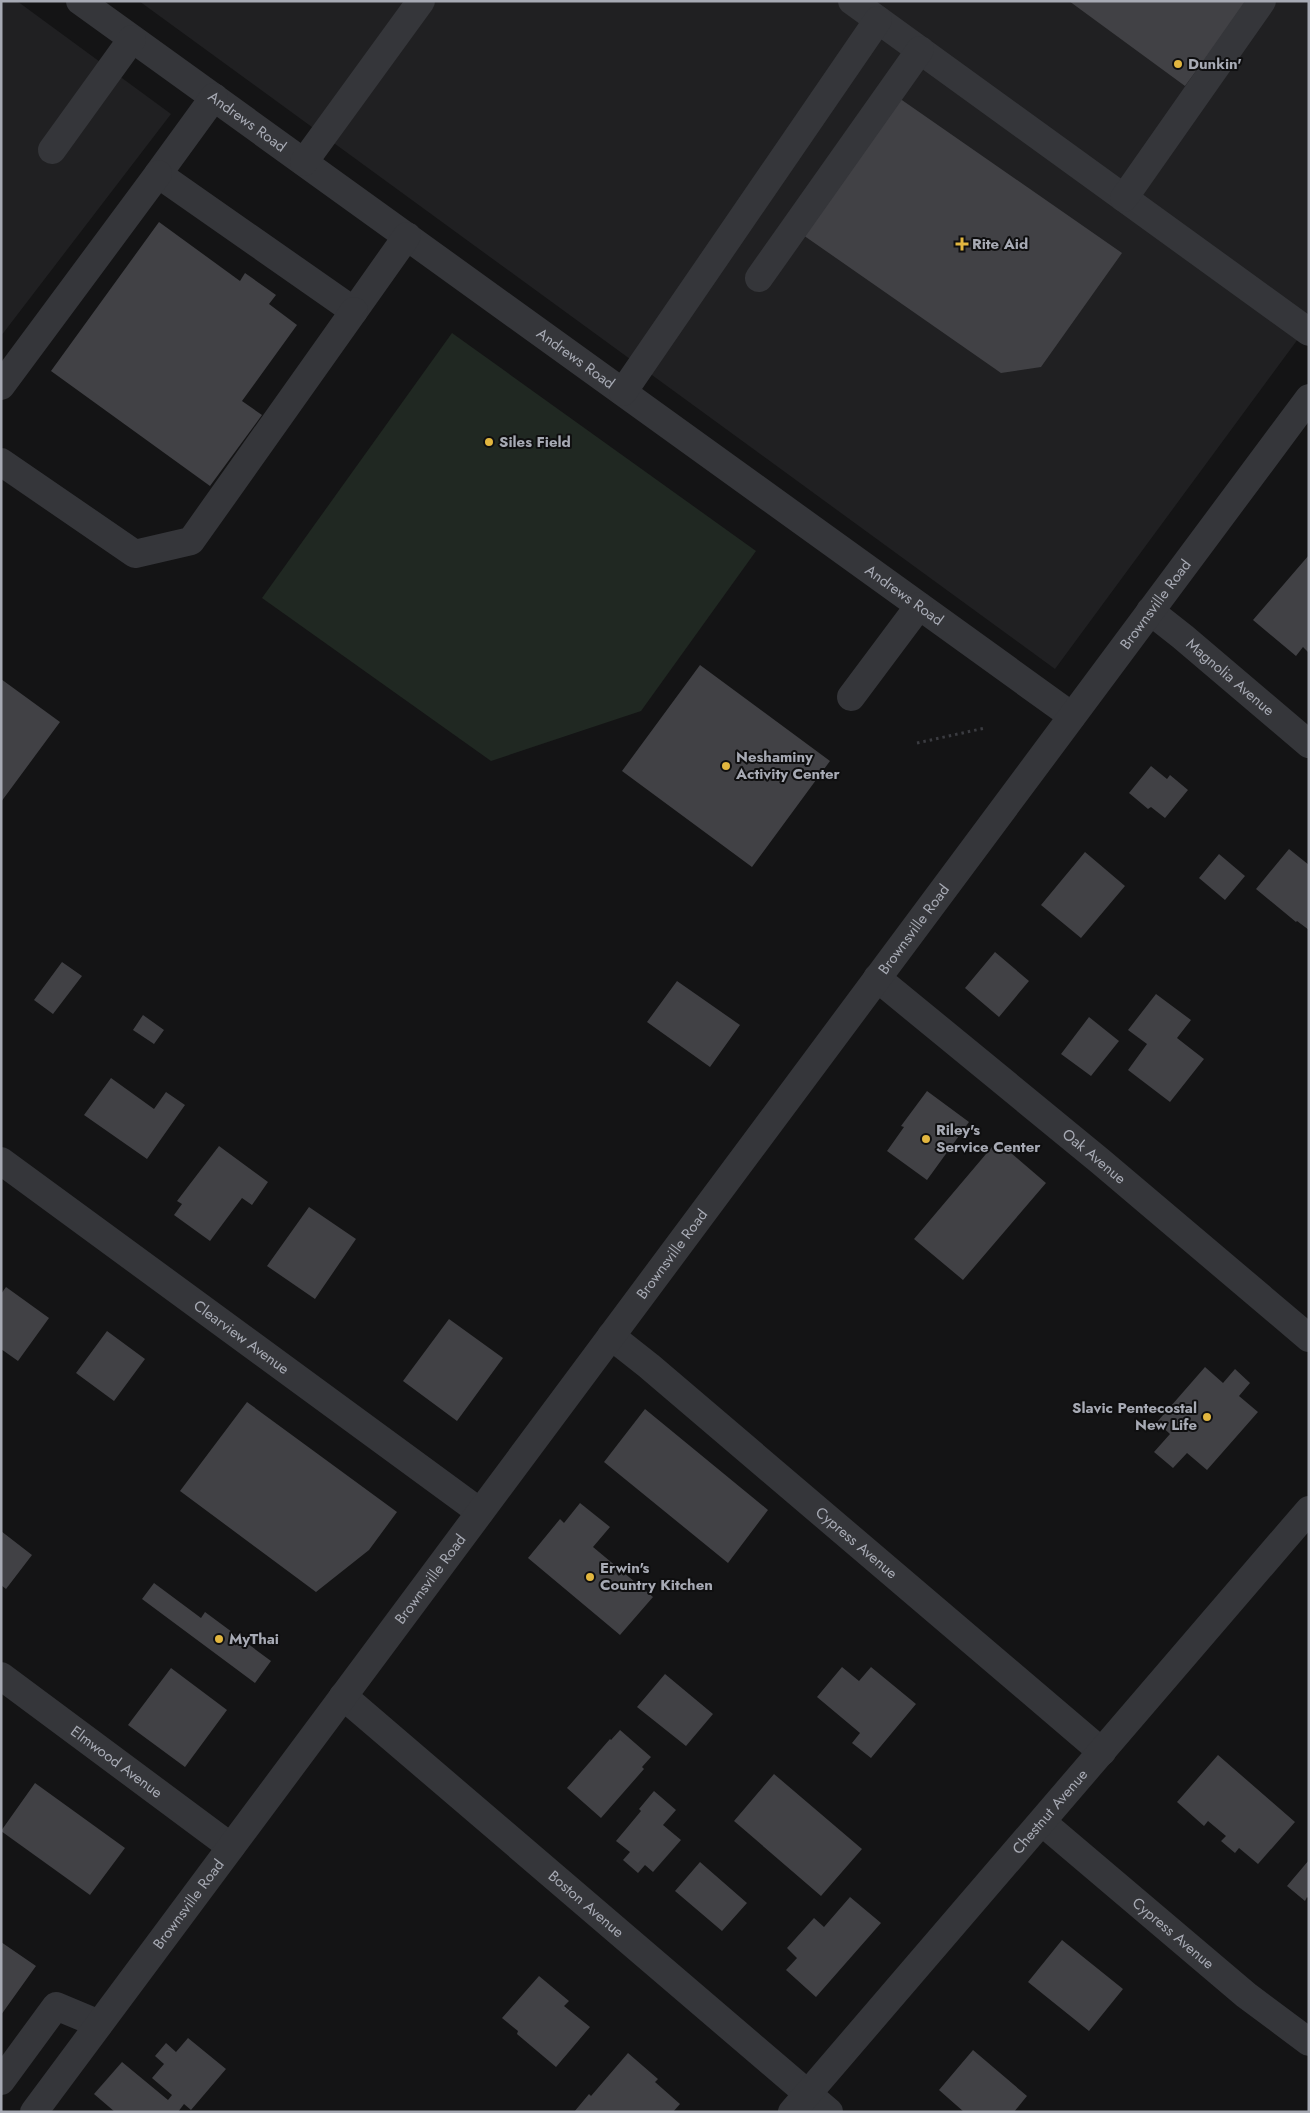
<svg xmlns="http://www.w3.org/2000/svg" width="1310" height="2113" viewBox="0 0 1310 2113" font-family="Jost,sans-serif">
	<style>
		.built { fill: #202022 }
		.green { fill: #202822 }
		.building { fill: #414145 }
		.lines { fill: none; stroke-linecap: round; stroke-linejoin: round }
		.path { stroke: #3b3c41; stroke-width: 3; stroke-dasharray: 2.5 4; stroke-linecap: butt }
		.minor { stroke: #35363a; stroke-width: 28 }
		.poi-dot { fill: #e2b63f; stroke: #0f0f10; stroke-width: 2 }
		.labels { text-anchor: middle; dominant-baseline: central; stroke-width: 4; stroke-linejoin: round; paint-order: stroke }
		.poi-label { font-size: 15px; font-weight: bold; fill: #a7aab4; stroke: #0f0f10; text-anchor: start }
		.street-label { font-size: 15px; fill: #a7aab4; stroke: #0f0f10 }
	</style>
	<rect width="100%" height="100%" fill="#141415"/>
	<!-- built -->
	<path class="built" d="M1,1h16l154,113 -170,222z
		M139,1h1170v323l-254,345z"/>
	<!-- green -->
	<path class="green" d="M452,333l304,218 -115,160 -150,50 -229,-163z"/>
	<!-- building -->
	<path class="building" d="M1069,1h179l-63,85z
		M899,98l223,155 -81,114 -40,6 -198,-138z
		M159,222l81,59 5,-8 31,22 -7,9 28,21 -55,76 20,14 -52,71 -159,-115z
		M1309,555v98l-6,-6 -7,9 -43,-36z
		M700,665l130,96 -78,106 -130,-96z
		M1,679l59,43 -59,80z
		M1151,766l16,13 3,-4 18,15 -23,28 -14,-11 -3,2 -19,-16z
		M1289,849l20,16v65l-12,-9 -1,1 -40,-33z
		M1085,852l40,34 -44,52 -40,-33z
		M1219,854l26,22 -20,24 -26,-22z
		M995,952l34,29 -30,36 -34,-29z
		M62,962l20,14 -29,38 -19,-14z
		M677,981l63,44 -30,42 -63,-45z
		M1156,994l35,26 -14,18 27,21 -34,43 -42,-32 19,-26 -19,-14z
		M143,1015l21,15 -10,14 -21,-14z
		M1089,1017l30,24 -28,35 -30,-22z
		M111,1078l43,31 12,-17 19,13 -38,54 -63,-44z
		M927,1091l42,31 -42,58 -40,-29 17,-24 -3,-1z
		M997,1141l49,42 -83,97 -49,-41z
		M219,1146l49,36 -16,23 -10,-7 -32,43 -36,-26 8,-11 -5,-3z
		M309,1207l47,32 -41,60 -48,-33z
		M6,1287l43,31 -31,43 -17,-12v-55z
		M449,1319l54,39 -46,63 -54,-40z
		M107,1331l38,28 -31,42 -38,-28z
		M1205,1367l18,16 12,-14 15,14 -11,13 19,16 -51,58 -20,-17 -14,15 -19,-16 16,-18 -13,-12z
		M247,1402l150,110 -28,38 -53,42 -136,-101z
		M645,1409l123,101 -40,53 -124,-101z
		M580,1503l30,24 -17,20 60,50 -33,38 -92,-77 32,-39 4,4z
		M1,1531l31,24 -26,34 -5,-4z
		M154,1583l47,35 4,-6 66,49 -16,22 -113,-84z
		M842,1667l17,14 12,-14 45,37 -45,54 -19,-15 8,-10 -43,-36z
		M171,1668l56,42 -42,57 -57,-42z
		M665,1674l48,40 -27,32 -49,-39z
		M620,1730l31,27 -9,10 2,2 -43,49 -34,-30 43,-49 1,1z
		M1218,1755l77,67 -37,42 -19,-16 -4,5 -14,-12 5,-5 -18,-15 -4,5 -27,-24z
		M774,1774l88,75 -41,47 -87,-75z
		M35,1783l90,65 -35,47 -89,-64z
		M654,1791l22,19 -13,15 18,15 -28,32 -8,-7 -7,8 -15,-13 7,-8 -14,-11 25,-30 -2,-2z
		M1309,1860v39l-2,-2 -2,4 -18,-15z
		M700,1862l47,41 -25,28 -47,-40z
		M850,1897l31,26 -65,74 -30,-27 11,-12 -10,-10 27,-30 10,9z
		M1062,1940l61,49 -34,42 -61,-49z
		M1,1942l35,24 -35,49z
		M539,1976l30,25 -5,5 26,21 -34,40 -39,-33 1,-3 -16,-13z
		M188,2038l38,31 -35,41 -7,-6 -6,8h-63l-21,-18 28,-32 46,38 4,-5 -20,-17 12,-14 -9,-8 11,-13 10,9z
		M973,2050l54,46 -13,16h-50l-25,-22z
		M628,2053l30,26 -3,3 25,22 -7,8h-99l15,-18 2,2z"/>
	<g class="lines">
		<!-- path -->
		<path class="path" d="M917,743l68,-15"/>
		<!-- minor -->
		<g class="minor">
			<path id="s1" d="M80,1l992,715"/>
			<path d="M852,1l457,331"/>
			<path d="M214,97l-56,77 196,137 53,-75"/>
			<path d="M52,150l80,-111"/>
			<path d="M304,162l117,-161"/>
			<path d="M1124,198l138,-197"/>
			<path d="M759,278l161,-228"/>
			<path d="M1,386l157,-212"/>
			<path d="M623,392l255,-372"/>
			<path d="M1,462l134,92 56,-13 163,-230"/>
			<path id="s2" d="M1150,611l33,26 126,107"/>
			<path d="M851,697l68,-91"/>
			<path id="s3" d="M877,978l223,183 209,177"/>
			<path id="s4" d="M1,1161l479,351"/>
			<path id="s5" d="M611,1336l38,30 453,386"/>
			<path id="s6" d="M1,1676l230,171"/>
			<path id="s7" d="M343,1696l486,416"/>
			<path id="s8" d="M1042,1822l204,173 63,47"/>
			<path d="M1,2081l55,-75 43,18"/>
			<path id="s9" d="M34,2112l1275,-1714"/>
			<path id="s10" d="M792,2112l517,-602"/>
		</g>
	</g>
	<!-- markers -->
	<g class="poi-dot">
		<circle cx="1178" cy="64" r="5"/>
		<path d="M959.5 236.5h5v5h5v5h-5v5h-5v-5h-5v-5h5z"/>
		<circle cx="489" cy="442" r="5"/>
		<circle cx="726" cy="766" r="5"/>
		<circle cx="926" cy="1139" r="5"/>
		<circle cx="1207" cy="1417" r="5"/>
		<circle cx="590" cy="1577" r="5"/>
		<circle cx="219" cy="1639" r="5"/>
	</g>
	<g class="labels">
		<!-- poi labels -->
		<g class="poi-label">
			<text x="1188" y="64">Dunkin'</text>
			<text x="972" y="244">Rite Aid</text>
			<text x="499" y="442">Siles Field</text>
			<text x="736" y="757">Neshaminy<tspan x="736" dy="17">Activity Center</tspan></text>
			<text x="936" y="1130">Riley's<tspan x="936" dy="17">Service Center</tspan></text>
			<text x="1197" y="1408" text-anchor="end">Slavic Pentecostal<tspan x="1197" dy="17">New Life</tspan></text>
			<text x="600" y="1568">Erwin's<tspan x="600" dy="17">Country Kitchen</tspan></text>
			<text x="229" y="1639">MyThai</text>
		</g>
		<!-- street labels -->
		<g class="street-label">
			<text stroke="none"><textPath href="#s1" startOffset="206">Andrews Road</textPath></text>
			<text stroke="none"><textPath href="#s1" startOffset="611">Andrews Road</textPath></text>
			<text stroke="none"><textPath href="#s1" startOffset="1016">Andrews Road</textPath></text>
			<text stroke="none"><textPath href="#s9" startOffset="1879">Brownsville Road</textPath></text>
			<text stroke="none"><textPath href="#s2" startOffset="104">Magnolia Avenue</textPath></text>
			<text stroke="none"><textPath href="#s9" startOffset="1474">Brownsville Road</textPath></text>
			<text stroke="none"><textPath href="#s3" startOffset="281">Oak Avenue</textPath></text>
			<text stroke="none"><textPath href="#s9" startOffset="1069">Brownsville Road</textPath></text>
			<text stroke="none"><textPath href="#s4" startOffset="298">Clearview Avenue</textPath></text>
			<text stroke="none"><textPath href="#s5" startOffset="321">Cypress Avenue</textPath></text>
			<text stroke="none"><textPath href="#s9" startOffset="664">Brownsville Road</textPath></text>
			<text stroke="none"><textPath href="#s6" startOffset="144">Elmwood Avenue</textPath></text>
			<text stroke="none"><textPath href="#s10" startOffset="396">Chestnut Avenue</textPath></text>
			<text stroke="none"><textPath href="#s9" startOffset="259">Brownsville Road</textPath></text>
			<text stroke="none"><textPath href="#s7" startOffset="320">Boston Avenue</textPath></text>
			<text stroke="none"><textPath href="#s8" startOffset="172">Cypress Avenue</textPath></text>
		</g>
	</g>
	<!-- border -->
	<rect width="1310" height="2113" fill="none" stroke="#a7aab4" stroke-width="5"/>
</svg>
